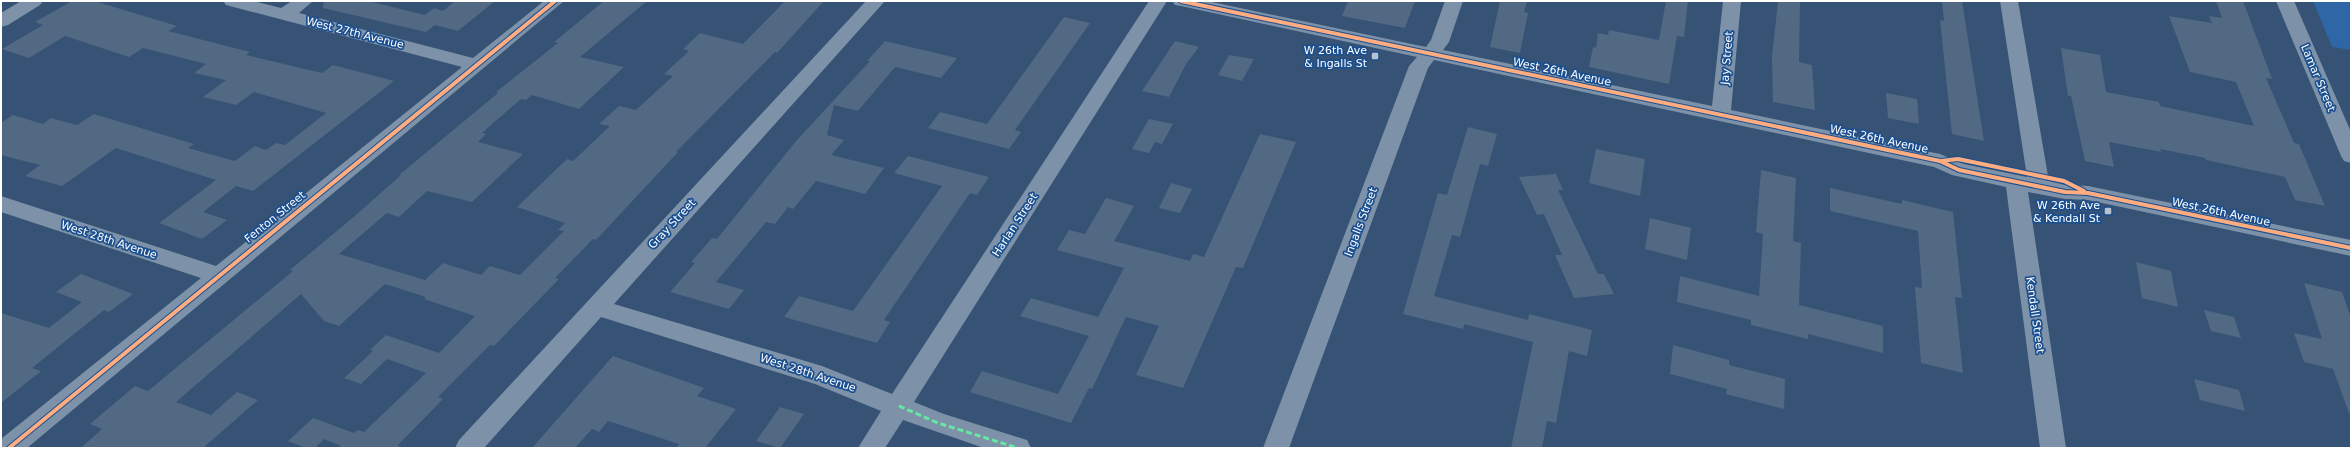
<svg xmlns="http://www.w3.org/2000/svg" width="2352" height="449" viewBox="0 0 2352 449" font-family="'DejaVu Sans',sans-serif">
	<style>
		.green { fill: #2f66a5 }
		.building { fill: #526984 }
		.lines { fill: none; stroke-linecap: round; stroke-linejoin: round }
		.minor { fill: #7d92a8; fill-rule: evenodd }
		.quiet { stroke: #66e7a1; stroke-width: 3; stroke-dasharray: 6 3; stroke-linecap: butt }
		.cycleway-casing { stroke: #1b4f8f; stroke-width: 6 }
		.cycleway { stroke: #ffac80; stroke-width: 4 }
		.poi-dot { fill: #b9c2ce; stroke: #1b4f8f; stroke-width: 1.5 }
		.labels { text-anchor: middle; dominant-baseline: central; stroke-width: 3.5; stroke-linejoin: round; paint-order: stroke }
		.street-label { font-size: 11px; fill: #fff; stroke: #1b4f8f }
		.poi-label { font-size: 11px; fill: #fff; stroke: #1b4f8f; text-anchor: end }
	</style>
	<rect width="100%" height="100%" fill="#365274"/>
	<!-- green -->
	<path class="green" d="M2313,1h38v49l-19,-3z"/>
	<!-- building -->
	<path class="building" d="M72,1h22l83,25 -9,5 82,21 -4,3 76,18 11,-8 61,16 -141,110 -17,-5 -33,26 24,8 -25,19 -43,-16 57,-43 -100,-32 -54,38 -37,-10 15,-11 -39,-10v-32l12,-8 30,9 8,-6 26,7 17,-11 100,30 -6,4 47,13 20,-15 11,4 10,-7 9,2 41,-32 -72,-21 -18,13 -33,-8 23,-17 -32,-7 12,-9 -63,-16 -14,9 -64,-21 -36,22 -27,-9 41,-24 -8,-3z
		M324,1h44l57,14 9,-7 9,3 12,-10h40l-37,30 -23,-6 -9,7 -103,-24z
		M604,1h43l-67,56 44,10 -45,42 -47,-14 -6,5 -5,-1 -39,34 4,1 -8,8 45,12 -51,48 -45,-11 -28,26 -12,-4 -48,41 86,26 18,-17 38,12 9,-9 30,9 44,-44 -6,-1 7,-7 -48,-16 50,-48 6,2 37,-35 -11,-2 20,-18 17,4 37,-34 -9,-2 25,-23 -6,-2 17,-16 43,11 42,-43h39l-47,52 -2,-1 -99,100h2l-82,88 -3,-1 -38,39 4,1 -65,67 -4,-1 -52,52 5,2 -45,46 3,3h-62l2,-2 -17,-7 -9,9h-9l-18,-7 25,-23 41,15 4,-3 6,2 62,-59 -39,-14 -26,25 -17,-6 29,-27 -3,-1 16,-15 53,18 36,-37 -51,-17 2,-2 -41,-13 -46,42 -15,-5 -23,-27 -125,108 35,13 26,-23 21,8 -55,48h-122l21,-19 -12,-5 45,-38 13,5 145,-120 -3,-1 66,-55 45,-40h-2l99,-82 -2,-1 62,-49 -4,-1z
		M1348,1h67l-10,27 -63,-12z
		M1500,1h27l-3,11 4,1 -8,40 -30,-6z
		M1666,1h22l-4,36 -7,-1 -8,48 -80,-17 4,-20 3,1 2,-15 10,2 1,-5 50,10z
		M1778,1h22l-1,61 13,3 3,45 -42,-8 -1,-45z
		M1942,1h20l22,140 -32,-7 -12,-114 4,1z
		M2216,1h27l29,78 -6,-1 28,65 5,1 26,62 -30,-6 -10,-23 -79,-17 -1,-2 -45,-9 1,3 -52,-10 5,25 -29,-6 -14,-65h-3l-7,-48 39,7 6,37 53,10 1,4 94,20 -18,-44 -46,-10 -21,-56 43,7 -3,-7 13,2z
		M1064,17l26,6 -75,107 6,2 -12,17 -81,-21 12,-16 47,12z
		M885,41l72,17 -16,20 -46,-11 -37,44 -24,-6 -7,30 17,5 -13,15 53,13 -19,26 -49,-13 -23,28 -5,-2 -13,17 -9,-2 -50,60 28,8 -15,19 -59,-17 25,-29 -4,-1 21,-24 5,1 80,-99 73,-79h-3z
		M1175,41l24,6 -13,17 -17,33 -27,-6z
		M1229,55l25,4 -12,22 -24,-6z
		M1886,93l31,6 2,25 -31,-6z
		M1149,119l24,5 -11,20 -7,-2 -6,11 -17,-4z
		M1468,127l29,7 -9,32 -8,-2 -20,73 -8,-2 -18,61 94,24 1,-6 63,16 -5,26 -18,-5 -13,72 -9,-2 -5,27h-31l22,-106 -69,-18 -1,5 -60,-15 35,-121 9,2z
		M1260,134l36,8 -53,126 -7,-1 -53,121 -47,-13 23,-49 -33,-9 -34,72 -3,-1 -18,35 -101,-31 12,-21 76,23 31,-58 -69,-20 11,-18 67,19 26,-49 -67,-18 12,-20 16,4 21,-36 28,8 -20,35 76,20 3,-7 11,3z
		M1596,149l49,10 -5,37 -51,-13z
		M908,156l81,21 -12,18 -7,-2 -86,127 6,2 -13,21 -93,-26 15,-21 54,15 89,-125 -48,-13z
		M1761,170l35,8 -3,63 8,2 -2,62 84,21v27l-75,-19v5l-57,-14v-5l-74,-18 3,-26 79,20 4,-62 -7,-2z
		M1556,174l7,16h-5l40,84h6l10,20 -40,4 -19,-43h7l-18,-41 -7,1 -18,-38z
		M1171,183l21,6 -12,24 -21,-5z
		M1830,188l72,16v-4l51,12 9,86 -7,-1 8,76 -42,-10 -6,-76 7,1 -4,-57 -88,-20z
		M1650,218l41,10 -4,32 -42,-11z
		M2136,262l35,9 7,36 -36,-9z
		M81,274l52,20 -24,18 -5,-2 -72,58 9,3 -40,32v-90l48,15 33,-26 -26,-10z
		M2304,283l38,9 9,26v95h-2l-16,-44 -29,-7 -10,-29 28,6z
		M2204,310l30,7 7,21 -30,-7z
		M1673,345l56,15v5l56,14 -1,30 -58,-15 1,-5 -57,-15z
		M613,356l91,32 -7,8 39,13 -31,39h-29l3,-4 -71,-23 -9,11 -7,-3 -17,19h-43z
		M2194,379l45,11 6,21 -45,-11z
		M780,407l24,7 -24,34 -24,-7z"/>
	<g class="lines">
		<!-- minor -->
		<path class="minor" d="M21,1h22l-3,4 -32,20 -7,2v-14z
			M223,1h30l28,7 11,-7h21l-14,12 174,45 71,-57h20l-537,447h-26v-9l200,-161 -200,-66v-16l215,70 246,-199 -236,-62z
			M866,1h19l-271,303 208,62 70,28 257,-393h18l-253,401 30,12 83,26 4,8h-47l-81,-28 -18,28h-27l23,-37 -66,-27 -214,-67 -117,131h-29l4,-8z
			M1172,1h35l219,46 5,-7 14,-39h18l-14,41 -6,8 269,56 11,-105h18l-10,109 209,44 24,10 63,13 -27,-176h18l30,175 -3,4 20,5 23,1 263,54v16l-263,-56 -23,-1 -37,-7 38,256h-26l-34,-261 -54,-12 -18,-8 -500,-107 -6,8 -139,380h-26l146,-382 8,-9 -236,-51 -6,-1z
			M2276,1h18l57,131v31l-7,-2 -3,-5z"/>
		<!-- quiet -->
		<path class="quiet" d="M899,406l39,17 80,25"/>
		<!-- cycleway casing -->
		<g class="cycleway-casing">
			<path id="cycleway" d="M1181,1l759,160 19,9 106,22 23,1 263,55
				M1941,161l17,-2 106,22 20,10
				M9,448l546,-447"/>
		</g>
		<!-- cycleway -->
		<use href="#cycleway" class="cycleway"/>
	</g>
	<!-- markers -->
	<g class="poi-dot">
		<rect x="1371" y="52" width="8" height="8" rx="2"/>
		<rect x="2104" y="207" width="8" height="8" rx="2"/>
	</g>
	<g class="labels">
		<!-- street labels -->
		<g class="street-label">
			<text transform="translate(355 33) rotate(14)">West 27th Avenue</text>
			<text transform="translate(1727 58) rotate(-85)">Jay Street</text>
			<text transform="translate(1562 72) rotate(12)">West 26th Avenue</text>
			<text transform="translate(2318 78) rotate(67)">Lamar Street</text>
			<text transform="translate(1879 139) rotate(12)">West 26th Avenue</text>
			<text transform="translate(2221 212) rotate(12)">West 26th Avenue</text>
			<text transform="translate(275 217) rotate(-39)">Fenton Street</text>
			<text transform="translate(1361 222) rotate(-69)">Ingalls Street</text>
			<text transform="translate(672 224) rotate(-47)">Gray Street</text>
			<text transform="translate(1015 225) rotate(-57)">Harlan Street</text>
			<text transform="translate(109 240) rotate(18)">West 28th Avenue</text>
			<text transform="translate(2035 315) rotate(82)">Kendall Street</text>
			<text transform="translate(808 373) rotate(18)">West 28th Avenue</text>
		</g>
		<!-- poi labels -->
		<g class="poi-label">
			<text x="1367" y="50">W 26th Ave<tspan x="1367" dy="13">&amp; Ingalls St</tspan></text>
			<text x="2100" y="205">W 26th Ave<tspan x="2100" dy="13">&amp; Kendall St</tspan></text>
		</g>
	</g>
	<!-- border -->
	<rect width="2352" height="449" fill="none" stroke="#ffffff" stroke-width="4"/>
</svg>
